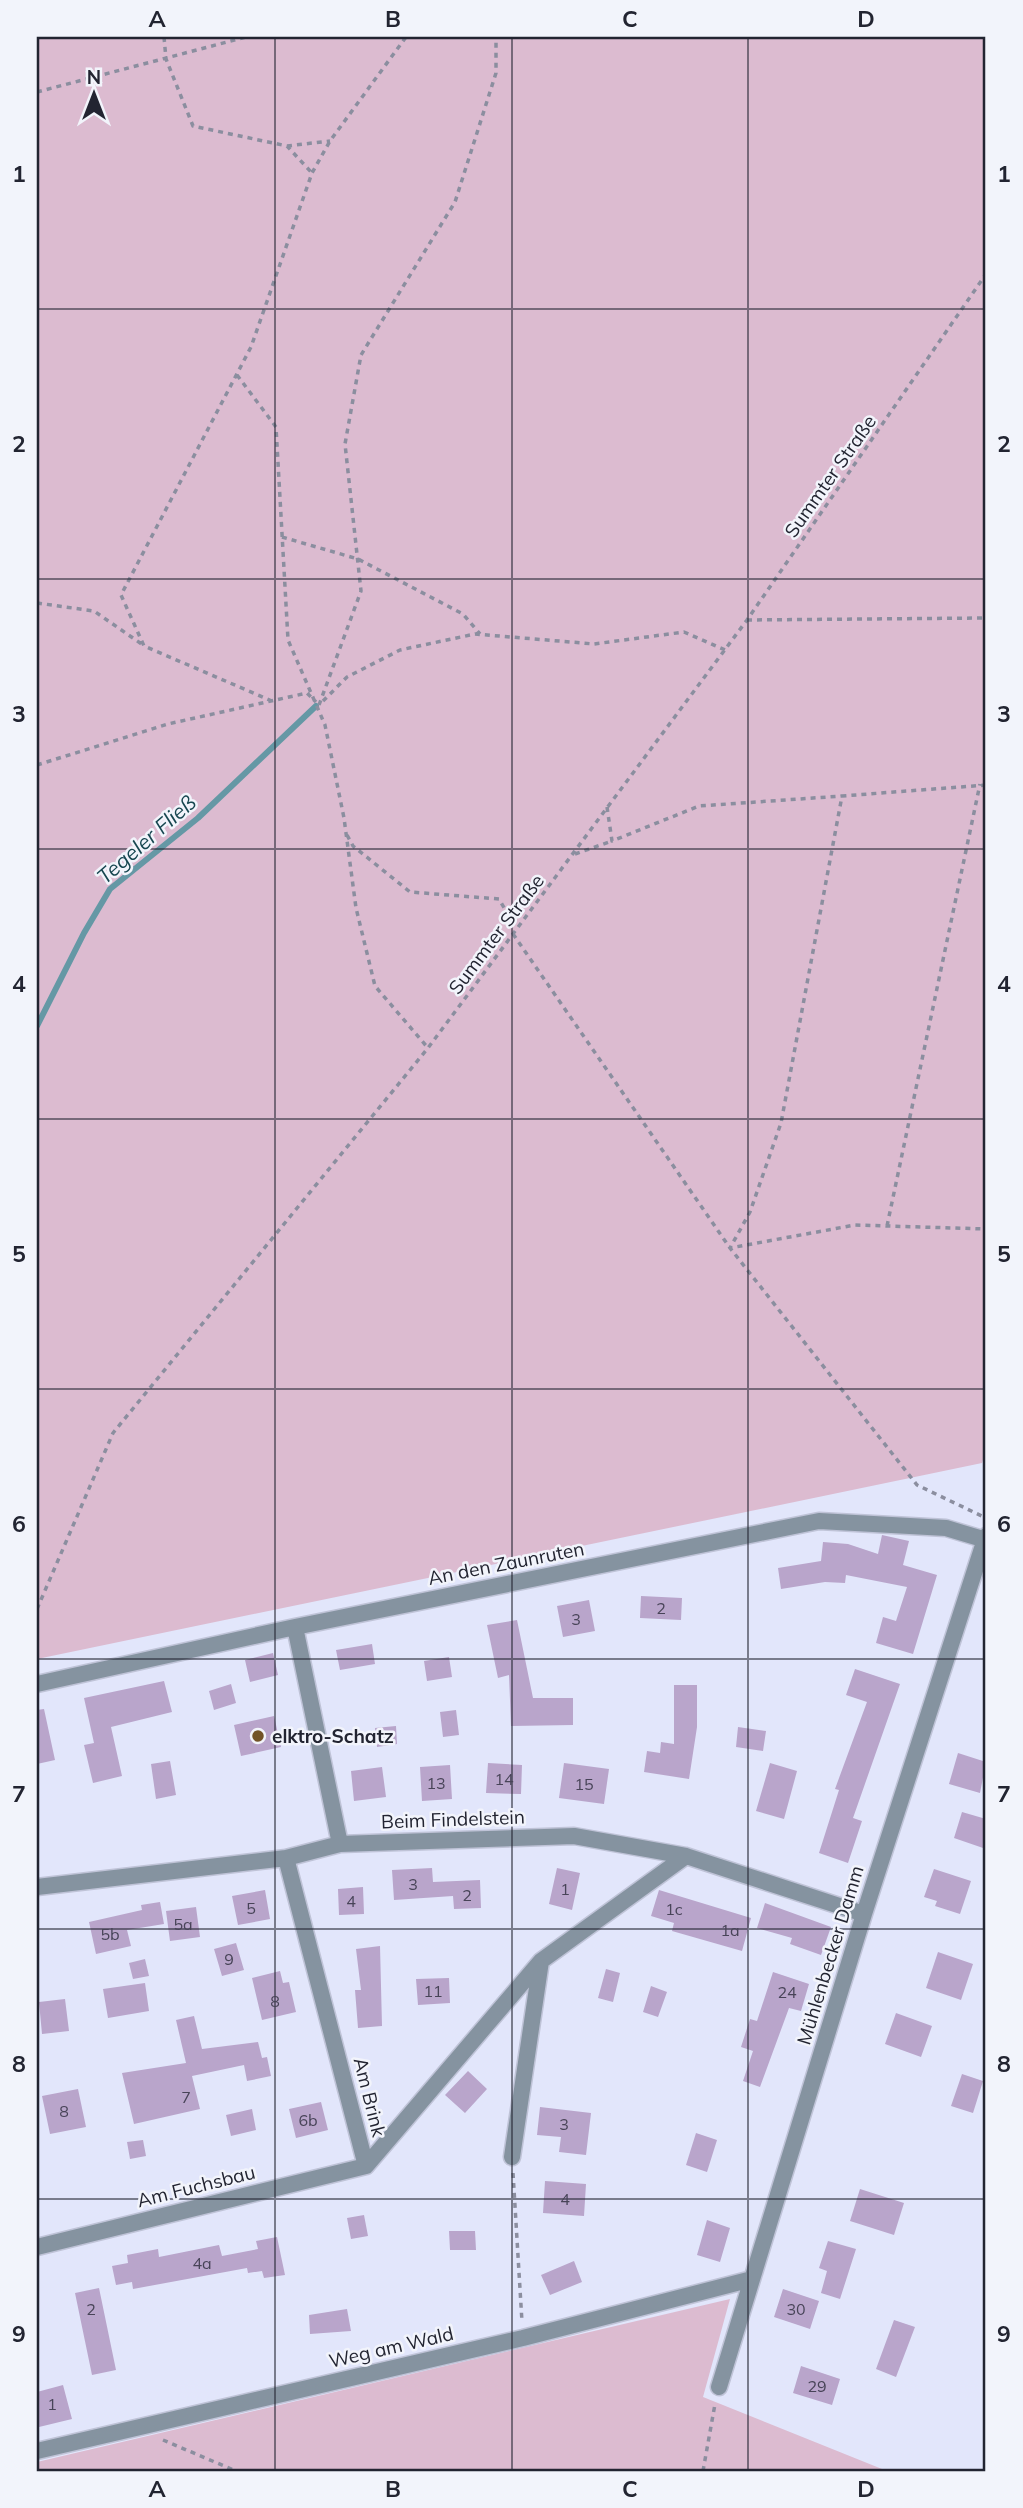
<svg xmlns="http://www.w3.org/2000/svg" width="1023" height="2508" viewBox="0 0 1023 2508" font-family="Mulish,sans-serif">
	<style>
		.green { fill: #dcbbd0 }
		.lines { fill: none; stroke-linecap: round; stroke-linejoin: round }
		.stream { stroke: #6598a5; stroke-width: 6 }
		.building { fill: #b9a5cb }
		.minor-casing { stroke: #bfc3d7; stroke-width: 19 }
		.path { stroke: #8b8e9f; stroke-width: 3.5; stroke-dasharray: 5 5; stroke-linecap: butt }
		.minor { stroke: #8593a0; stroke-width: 16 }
		.grid { fill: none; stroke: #222431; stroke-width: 2; stroke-opacity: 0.55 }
		.poi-dot { fill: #725328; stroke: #f2f4fb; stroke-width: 2.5 }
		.labels { text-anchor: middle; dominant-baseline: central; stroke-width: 5; stroke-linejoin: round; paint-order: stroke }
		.number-label { font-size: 16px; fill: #484458 }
		.street-label { font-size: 19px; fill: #222431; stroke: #f2f4fb }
		.poi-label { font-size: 19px; font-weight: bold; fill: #222431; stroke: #f2f4fb; text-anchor: start }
		.water-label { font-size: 21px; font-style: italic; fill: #174650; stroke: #f2f4fb }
		.neatline { fill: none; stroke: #222431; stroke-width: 2.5 }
		.grid-label { font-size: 23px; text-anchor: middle; font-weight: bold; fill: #222431 }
	</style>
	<rect width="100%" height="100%" fill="#e2e6fb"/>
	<!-- green -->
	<path class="green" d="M37,37h949v1413l-4,13 -945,196z
		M730,2299l-27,98 184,74h-850v-9z"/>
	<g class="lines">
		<!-- stream -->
		<path class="stream" d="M37,1026l47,-93 26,-44 88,-71 118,-112"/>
	</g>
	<!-- building -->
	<path class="building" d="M882,1535l27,6 -6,24 34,10 -24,79 -37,-11 7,-26 13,4 11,-34 -61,-12 -1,8 -20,-1 -44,7 -3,-21 43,-7 2,-19 25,2 30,10z
		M641,1596l41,2 -1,22 -41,-2z
		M589,1600l6,31 -32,6 -6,-31z
		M517,1620l16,78h40v27l-62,1 -2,-51 -11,3 -11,-53z
		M372,1644l3,20 -35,6 -4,-20z
		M273,1653l5,22 -28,7 -5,-22z
		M449,1657l3,20 -25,4 -3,-20z
		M855,1669l45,15 -47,134 9,3 -14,42 -29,-10 20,-63 -4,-1 32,-87 -21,-7z
		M164,1681l8,31 -61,15 11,49 -29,7 -9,-38 10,-2 -10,-45z
		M231,1684l5,19 -22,7 -5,-19z
		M674,1685h23v42l-8,52 -45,-7 3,-21 13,2 1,-11 13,2z
		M44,1709l11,51 -18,4v-54z
		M456,1710l3,25 -16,2 -3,-25z
		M274,1716l7,31 -40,9 -7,-31z
		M396,1726l1,18 -20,3 -2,-19z
		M738,1727l28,4 -3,20 -27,-4z
		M958,1753l28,9 -6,31 -31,-9z
		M170,1761l6,34 -20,4 -5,-35z
		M488,1763l34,2 -1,29 -35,-1z
		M564,1763l45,6 -5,35 -45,-6z
		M770,1763l27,8 -13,48 -28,-8z
		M450,1765l2,34 -30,2 -2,-34z
		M382,1767l4,30 -32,4 -3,-30z
		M962,1812l24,7v30l-32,-11z
		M432,1868l1,14 47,-2 1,28 -27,1 -1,-13 -59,4 -2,-30z
		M557,1868l23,5 -8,37 -23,-6z
		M934,1869l37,12 -11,33 -25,-8 2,-5 -13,-4z
		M363,1887l1,27 -25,1 -1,-26z
		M265,1890l5,29 -32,6 -6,-29z
		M659,1890l92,28 -9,33 -70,-20 2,-8 -23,-7z
		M160,1902l4,22 -37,6 4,16 -35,8 -7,-32 53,-12 -1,-5z
		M765,1903l66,24 -10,28 -31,-11 2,-6 -35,-10z
		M196,1907l4,30 -30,4 -4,-30z
		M236,1943l8,27 -22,6 -8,-27z
		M380,1946l2,80 -24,2 -3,-38h6l-5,-41z
		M938,1952l35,12 -12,36 -35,-12z
		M145,1959l4,17 -16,3 -4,-16z
		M606,1969l14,4 -7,29 -15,-4z
		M280,1971l3,12 6,-1 7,30 -34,8 -10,-42z
		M773,1972l36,12 -8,27 -12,-3 -29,79 -17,-6 10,-30 -12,-4 9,-28 7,2z
		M449,1978l1,25 -32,2 -2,-26z
		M145,1983l4,28 -41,7 -5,-29z
		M651,1986l16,6 -9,25 -15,-5z
		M65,1999l4,32 -27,3 -3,-32z
		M896,2013l36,13 -11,31 -36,-13z
		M194,2016l8,33 56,-7 4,16 5,-1 4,19 -24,5 -3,-16 -52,11 8,33 -66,15 -12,-51 64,-10 -10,-43z
		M468,2071l19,18 -22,24 -20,-18z
		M962,2074l21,7 -10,32 -22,-7z
		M78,2089l8,38 -36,7 -8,-38z
		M321,2102l7,28 -32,8 -7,-29z
		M540,2107l51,6 -5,42 -27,-3 2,-15 -24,-2z
		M252,2109l4,21 -25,6 -5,-21z
		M696,2133l21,7 -10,32 -21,-7z
		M143,2140l3,16 -16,3 -3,-17z
		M545,2181l41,3 -2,32 -41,-3z
		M860,2189l44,14 -10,32 -44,-14z
		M364,2215l4,21 -17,3 -4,-21z
		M707,2220l23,8 -10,34 -23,-7z
		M449,2231h26l1,19h-26z
		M277,2237l8,38 -21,3 -2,-7 -14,2 -1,-5 -114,21 -1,-7 -16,3 -4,-19 16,-3 -1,-8 31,-6 1,8 60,-12 3,11 36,-7 -2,-8z
		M828,2241l28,8 -16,50 -19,-6 6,-22 -8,-3z
		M574,2261l8,21 -32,13 -9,-20z
		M99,2288l17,82 -24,5 -17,-82z
		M783,2289l36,12 -9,28 -36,-12z
		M347,2309l4,22 -41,3 -1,-19z
		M894,2320l21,7 -19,50 -20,-8z
		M801,2366l39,13 -8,26 -39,-12z
		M63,2385l9,34 -33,8 -2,-35z"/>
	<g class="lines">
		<!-- minor casing -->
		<g class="minor-casing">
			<path id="minor" d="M295,1627l45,217
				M37,1684l258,-57 524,-106 127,7 40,12
				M286,1858l80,308 175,-205 145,-105
				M37,1887l249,-29 54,-14 234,-8 112,20 178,58
				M512,2157l29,-196
				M37,2247l329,-81
				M719,2387l145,-473 122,-378
				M37,2451l486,-113 229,-59"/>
		</g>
		<!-- path -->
		<path class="path" d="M164,37l2,22 27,67 94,20 25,27
			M37,92l209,-55
			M287,146l43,-5
			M237,375l39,52 12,213 37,85 19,93 12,90 19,78 53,62
			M282,537l76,22 105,55 17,20
			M37,603l57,8 49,34
			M747,620l239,-2
			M272,701l-128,-55 -23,-51 130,-248 61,-174 18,-32 76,-104
			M323,701l24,-24 53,-27 75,-16 119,10 90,-12 41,18
			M319,705l42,-114 -16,-147 16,-89 94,-153 41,-129v-36
			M37,765l131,-41 139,-31 9,9
			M986,785l-144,11 -61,327 -31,89 -20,36 125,-23 131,4
			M607,807l5,34 87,-35 143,-10
			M347,835l6,11 57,46 89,7 17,29
			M575,854l37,-13
			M513,934l217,314 187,237 69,33
			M887,1226l93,-442
			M37,1609l76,-176 315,-385 319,-428 239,-346
			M513,2173l9,149
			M163,2440l73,31
			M703,2471l12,-67"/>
		<!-- minor -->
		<use href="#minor" class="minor"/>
	</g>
	<!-- grid -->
	<path class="grid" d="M275,37v2434M512,37v2434M748,37v2434M37,309h949M37,579h949M37,849h949M37,1119h949M37,1389h949M37,1659h949M37,1929h949M37,2199h949"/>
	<!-- markers -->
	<circle class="poi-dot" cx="258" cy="1736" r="7"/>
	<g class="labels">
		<!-- number labels -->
		<g class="number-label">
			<text x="661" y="1608">2</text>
			<text x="576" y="1619">3</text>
			<text x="504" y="1779">14</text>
			<text x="436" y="1783">13</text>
			<text x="584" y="1784">15</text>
			<text x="413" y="1884">3</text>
			<text x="565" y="1889">1</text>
			<text x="467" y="1895">2</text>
			<text x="351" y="1901">4</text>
			<text x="251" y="1908">5</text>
			<text x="674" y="1909">1c</text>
			<text x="183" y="1924">5a</text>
			<text x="730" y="1930">1a</text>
			<text x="110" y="1934">5b</text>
			<text x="229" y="1959">9</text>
			<text x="433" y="1991">11</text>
			<text x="787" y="1992">24</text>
			<text x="275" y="2001">8</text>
			<text x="186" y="2097">7</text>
			<text x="64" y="2111">8</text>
			<text x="308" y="2120">6b</text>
			<text x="564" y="2124">3</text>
			<text x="565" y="2199">4</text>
			<text x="202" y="2263">4a</text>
			<text x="91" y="2309">2</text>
			<text x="796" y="2309">30</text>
			<text x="817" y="2386">29</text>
			<text x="52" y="2404">1</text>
		</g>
		<!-- street labels -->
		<g class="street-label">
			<text transform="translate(830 476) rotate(-55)">Summter Straße</text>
			<text transform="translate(496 934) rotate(-53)">Summter Straße</text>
			<text transform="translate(506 1563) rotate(-11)">An den Zaunruten</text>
			<text transform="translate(453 1819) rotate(-2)">Beim Findelstein</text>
			<text transform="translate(830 1955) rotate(-73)">Mühlenbecker Damm</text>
			<text transform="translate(370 2097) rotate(76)">Am Brink</text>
			<text transform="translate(196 2186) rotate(-14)">Am Fuchsbau</text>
			<text transform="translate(391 2347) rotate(-13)">Weg am Wald</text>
		</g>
		<!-- poi labels -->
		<g class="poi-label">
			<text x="272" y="1736">elktro-Schatz</text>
		</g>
		<!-- water labels -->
		<g class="water-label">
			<text transform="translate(146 839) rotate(-41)">Tegeler Fließ</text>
		</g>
	</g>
	<!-- border -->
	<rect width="1023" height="2508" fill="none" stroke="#f2f4fb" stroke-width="77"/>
	<!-- north arrow -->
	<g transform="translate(94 94)" stroke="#f2f4fb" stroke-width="5" paint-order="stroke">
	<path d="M0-5L12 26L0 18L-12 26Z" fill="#222431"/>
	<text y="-10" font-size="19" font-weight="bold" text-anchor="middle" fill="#222431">N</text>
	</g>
	<rect x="38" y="38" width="946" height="2432" class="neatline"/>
	<g class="grid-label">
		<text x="157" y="27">A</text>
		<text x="393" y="27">B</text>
		<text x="630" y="27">C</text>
		<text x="866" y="27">D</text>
		<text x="19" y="182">1</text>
		<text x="1004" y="182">1</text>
		<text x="19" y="452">2</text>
		<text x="1004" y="452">2</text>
		<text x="19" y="722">3</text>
		<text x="1004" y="722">3</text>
		<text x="19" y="992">4</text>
		<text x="1004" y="992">4</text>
		<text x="19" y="1262">5</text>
		<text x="1004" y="1262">5</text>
		<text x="19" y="1532">6</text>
		<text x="1004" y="1532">6</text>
		<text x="19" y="1802">7</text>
		<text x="1004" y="1802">7</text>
		<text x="19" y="2072">8</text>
		<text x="1004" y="2072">8</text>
		<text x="19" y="2342">9</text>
		<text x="1004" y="2342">9</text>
		<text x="157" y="2497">A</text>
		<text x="393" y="2497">B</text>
		<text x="630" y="2497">C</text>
		<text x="866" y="2497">D</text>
	</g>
</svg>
